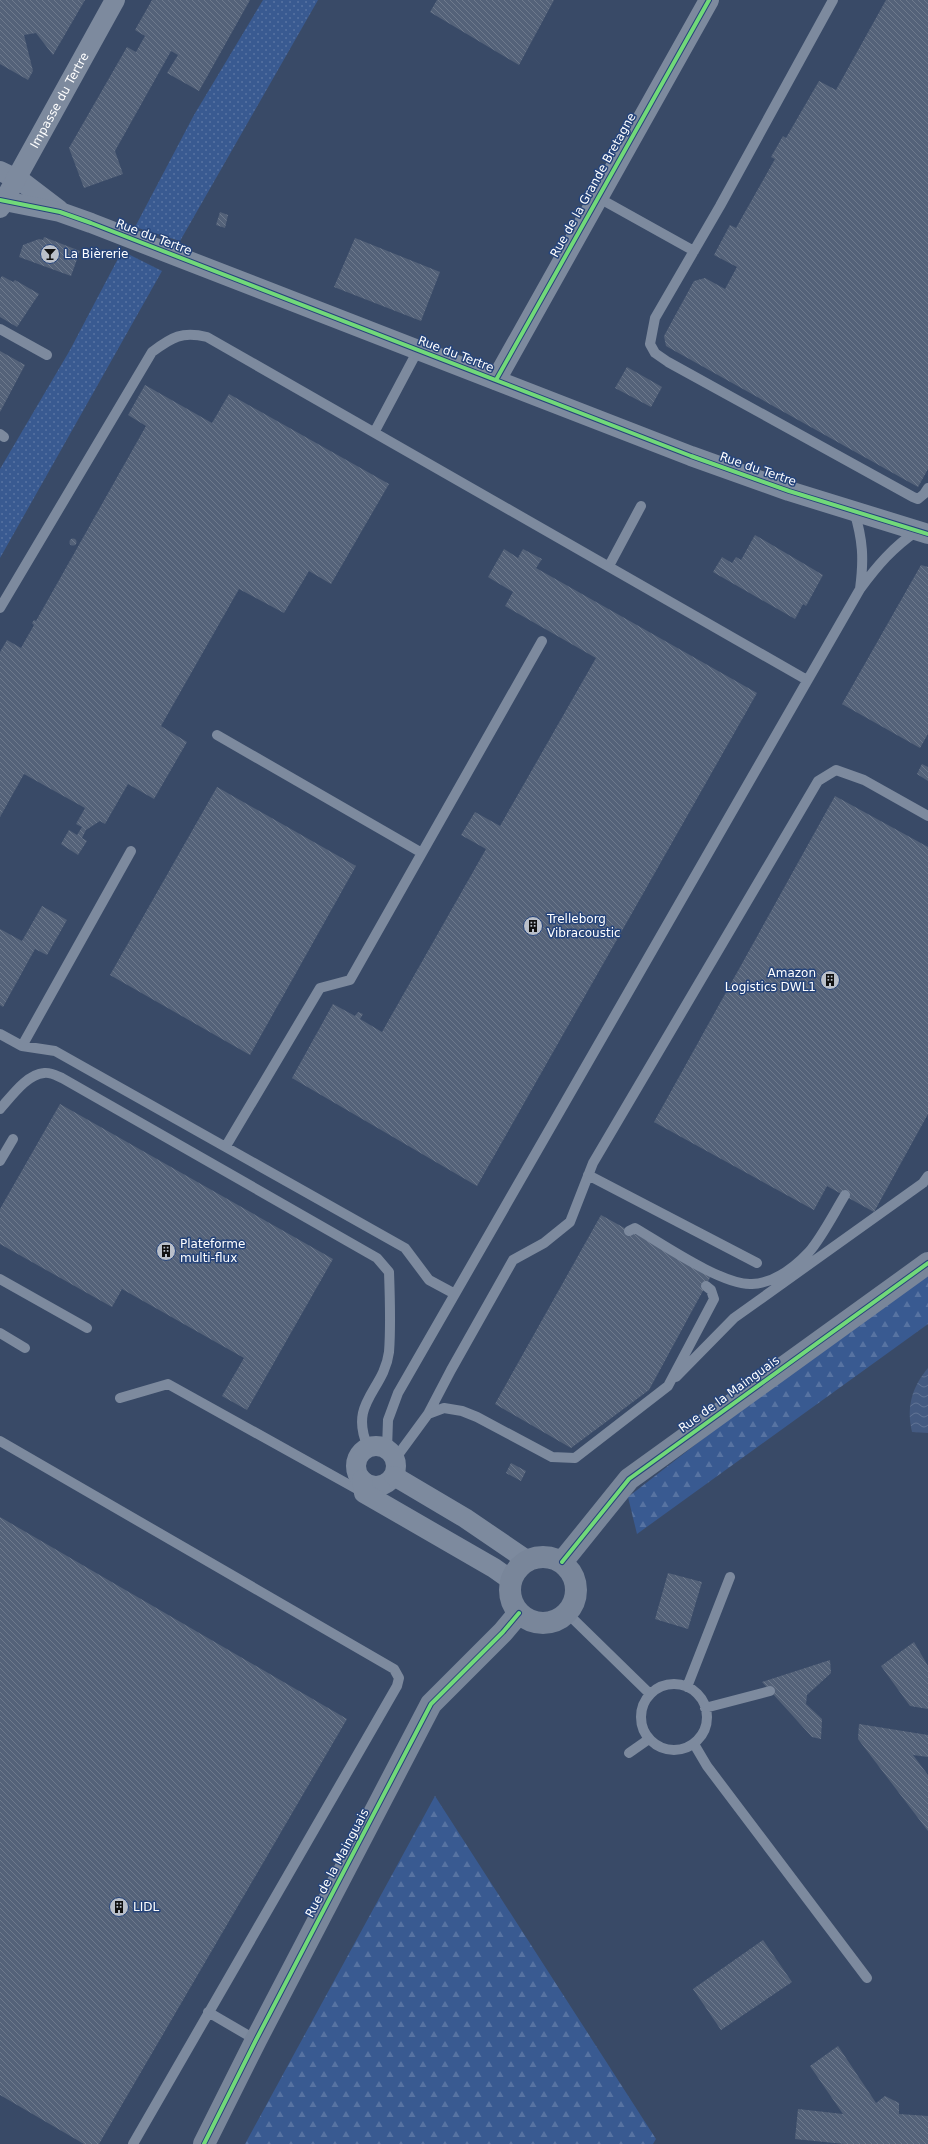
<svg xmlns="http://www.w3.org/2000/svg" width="928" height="2144" viewBox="0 0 928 2144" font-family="'DejaVu Sans',sans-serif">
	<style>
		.grass { fill: url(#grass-dots) }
		.forest { fill: url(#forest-firs) }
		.water { fill: url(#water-waves) }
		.building { fill: url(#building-back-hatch) }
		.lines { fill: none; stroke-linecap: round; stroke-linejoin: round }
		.lane { stroke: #7d8a9e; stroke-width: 10 }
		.street { stroke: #7d8a9e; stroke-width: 20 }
		.secondary { stroke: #79869a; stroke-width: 22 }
		.cycleway-casing { stroke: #26447a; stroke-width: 6 }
		.cycleway { stroke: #71d979; stroke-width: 4 }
		.labels { text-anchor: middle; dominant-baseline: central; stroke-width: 3; stroke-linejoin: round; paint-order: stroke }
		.street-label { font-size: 12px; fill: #fff; stroke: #26447a }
		.poi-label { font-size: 12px; fill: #fff; stroke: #26447a; text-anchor: start }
	</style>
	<defs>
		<pattern id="grass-dots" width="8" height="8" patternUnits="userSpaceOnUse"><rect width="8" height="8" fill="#395a91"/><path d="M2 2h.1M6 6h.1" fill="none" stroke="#5773a2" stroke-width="1.8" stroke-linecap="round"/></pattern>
		<pattern id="forest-firs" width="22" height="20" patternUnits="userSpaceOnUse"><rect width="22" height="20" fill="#395a91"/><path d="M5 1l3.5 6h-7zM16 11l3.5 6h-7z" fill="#5773a2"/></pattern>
		<pattern id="water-waves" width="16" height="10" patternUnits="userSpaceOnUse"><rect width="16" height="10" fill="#445a81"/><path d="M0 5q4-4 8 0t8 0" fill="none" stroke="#607394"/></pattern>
		<pattern id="building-back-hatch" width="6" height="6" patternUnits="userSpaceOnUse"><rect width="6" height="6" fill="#546279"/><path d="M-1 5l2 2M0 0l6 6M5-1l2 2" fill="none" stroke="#6e7a8d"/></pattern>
	</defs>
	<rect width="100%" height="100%" fill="#394a67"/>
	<!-- grass -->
	<path class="grass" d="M263,0h55l-138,241 -45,-14 59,-112z
		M122,251l40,20 -162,287v-89l70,-119z"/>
	<!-- forest -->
	<path class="forest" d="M928,1271v53l-291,210 -9,-37 153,-119z
		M435,1796l221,343 -3,5h-408z"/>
	<!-- water -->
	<path class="water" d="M928,1368v65l-16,-1c-6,-25 0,-45 16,-64z"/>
	<!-- building -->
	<path class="building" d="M0,0h85l-32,55 -17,-22 -12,2 9,36 -5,9 -28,-16z
		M152,0h98l-51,91 -32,-18 11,-18 -7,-4 -56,100 8,23 -39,14 -15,-40 58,-101 9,5 9,-16 -10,-6z
		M437,0h117l-35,65 -89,-53z
		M886,0h42v469l-10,18 -252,-141 -2,-10 30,-55 11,-3 20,11 12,-22 -23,-12 16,-30 6,3 39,-69 -4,-2 12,-21 3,2 33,-57 17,9z
		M220,212l8,3 -3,13 -9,-3z
		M44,237l36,14 -9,25 -52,-19 4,-12 16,-6 4,1z
		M355,238l85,34 -19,49 -87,-34z
		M2,276l11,6 2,-2 24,14 -22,33 -17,-10v-38z
		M0,351l25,14 -25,47z
		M627,367l35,20 -11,20 -36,-19z
		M145,385l67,38 17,-29 160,90 -58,100 -22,-13 -25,42 -45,-24 -78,137 26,16 -33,57 -26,-15 -23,40 -5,-3 -14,9 -4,8 5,3 -9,14 -17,-11 8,-14 8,5 5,-8 -6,-3 9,-16 -61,-34 -24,43v-165l7,-12 14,8 13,-23 -2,-2 2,-3 2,1 110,-195 -18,-11z
		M755,535l68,40 -17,31 -3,-2 -8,15 -82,-47 9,-15 10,6 4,-6 5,3z
		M69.5 542a3.5 3.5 0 1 1 7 0a3.5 3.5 0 1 1-7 0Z
		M504,549l14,9 5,-9 19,10 -6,9 221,125 -280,493 -185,-108 41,-74 22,12 3,-4 5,2 -3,5 22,13 104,-183 -25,-14 14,-23 25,14 96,-168 -91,-52 8,-14 -25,-15z
		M921,565l7,2v167l-8,14 -78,-44z
		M922,764l6,3v14l-11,-7z
		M217,787l139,79 -106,189 -140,-80z
		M835,796l93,51v267l-54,98 -47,-26 -13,24 -160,-88z
		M42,906l25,14 -20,35 -12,-6 -32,58 -3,-2v-76l22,12z
		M60,1104l273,155 -86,151 -25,-14 22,-38 -122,-69 -10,18 -112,-63v-35z
		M601,1215l110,61 -62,114 -78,58 -76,-44z
		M511,1463l15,8 -5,10 -15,-8z
		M0,1517l347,202 -248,425h-15l-84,-49z
		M668,1573l34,9 -14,47 -33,-10z
		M914,1642l14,24v43l-18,-3 -29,-40z
		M830,1660l1,13 -24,22 -1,9 16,15 -1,20 -9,-2 -50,-55z
		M859,1724l69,11v22l-15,-2 15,20v56l-70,-92z
		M763,1940l29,42 -71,48 -28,-41z
		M838,2046l38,57 9,-7 14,7v11l29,2v28h-83l-50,-5 3,-30 45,5 -33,-48z"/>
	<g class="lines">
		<!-- lane -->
		<path class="lane" d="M833,0l-113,206 -65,112 -5,26 5,9 13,9 245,135 5,2 6,-5 4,-6
			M597,197l97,54
			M0,329l47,26
			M375,431l43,-81
			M0,434l4,3
			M854,511c9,29 10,48 6,78 17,-23 33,-42 57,-58
			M609,566l32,-60
			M0,608l152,-256c20,-15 30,-21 55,-15l600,343
			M217,735l205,118
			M0,1034l22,12 33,5 350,197 24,32 26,14
			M22,1046l109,-195
			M0,1109c11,-12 27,-35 44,-36 7,-1 13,3 18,5l315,180 12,14c1,26 2,54 0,80 -5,39 -41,50 -21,95
			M226,1146l94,-158 30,-8 192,-339
			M0,1161l13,-22
			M588,1175l169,88
			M629,1231l6,-3c26,15 88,58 117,56 22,-1 42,-16 57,-32 13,-15 25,-39 36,-57
			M0,1279l87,49
			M0,1333l25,15
			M676,1377l58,-59 189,-135 5,-7
			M120,1398l48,-14 196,109
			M428,1414l16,-6 18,3 15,6 75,40 23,1 93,-72 46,-87 -3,-9 -5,-4
			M0,1441l394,228 5,9 -2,8 -264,458
			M387,1449l1,-29 10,-27 462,-804
			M395,1459l33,-45 23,-44 62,-110 31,-17 26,-21 23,-59 225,-382 18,-11 28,10 64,36
			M567,1613l83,81
			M641 1717a33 33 0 1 1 66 0a33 33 0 1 1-66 0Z
			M687,1687l43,-110
			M705,1708l65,-17
			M694,1744l13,22 160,212
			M629,1753l20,-14
			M208,2012l48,28"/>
		<!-- street -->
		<g class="street">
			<path d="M0,171l21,10 38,29"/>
			<path d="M0,200l60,12 31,11 600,233 98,35 139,43"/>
			<path id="s1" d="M0,208l115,-208"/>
			<path d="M496,380l213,-380"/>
			<circle cx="376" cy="1466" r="20"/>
			<path d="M394,1476l71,42 63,43"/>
			<path d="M362,1480l2,13 130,75 17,12"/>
		</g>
		<!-- secondary -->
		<path class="secondary" d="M510 1590a33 33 0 1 1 66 0a33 33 0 1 1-66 0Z
			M562,1562l67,-83 299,-216
			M204,2144l52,-104 175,-336 72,-72 16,-19"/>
		<!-- cycleway casing -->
		<g class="cycleway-casing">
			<path id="cycleway" d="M0,200l60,12 31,11 600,233 98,35 139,43
				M496,380l213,-380
				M562,1562l67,-83 299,-216
				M204,2144l52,-104 175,-336 72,-72 16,-19"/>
		</g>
		<!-- cycleway -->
		<use href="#cycleway" class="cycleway"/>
	</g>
	<!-- icons -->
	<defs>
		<g id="bar-disc" transform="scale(1)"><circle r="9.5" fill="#bac0ca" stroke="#26447a"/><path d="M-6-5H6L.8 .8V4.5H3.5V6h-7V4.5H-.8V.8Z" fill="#111"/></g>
		<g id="building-disc" transform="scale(1)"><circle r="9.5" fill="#bac0ca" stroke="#26447a"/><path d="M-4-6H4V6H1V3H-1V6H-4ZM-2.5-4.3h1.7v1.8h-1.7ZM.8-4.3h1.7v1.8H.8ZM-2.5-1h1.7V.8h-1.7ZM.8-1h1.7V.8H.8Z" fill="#111"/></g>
	</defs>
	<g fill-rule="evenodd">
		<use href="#bar-disc" x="50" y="254"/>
		<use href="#building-disc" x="533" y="926"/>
		<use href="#building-disc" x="830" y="980"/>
		<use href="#building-disc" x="166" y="1251"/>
		<use href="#building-disc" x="119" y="1907"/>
	</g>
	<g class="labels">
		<!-- street labels -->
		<g class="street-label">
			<text stroke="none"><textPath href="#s1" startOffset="123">Impasse du Tertre</textPath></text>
			<text transform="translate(593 185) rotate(-61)">Rue de la Grande Bretagne</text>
			<text transform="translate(154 237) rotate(21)">Rue du Tertre</text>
			<text transform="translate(456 354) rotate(21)">Rue du Tertre</text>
			<text transform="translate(758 469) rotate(19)">Rue du Tertre</text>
			<text transform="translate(729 1394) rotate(-36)">Rue de la Mainguais</text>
			<text transform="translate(337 1863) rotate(-62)">Rue de la Mainguais</text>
		</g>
		<!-- poi labels -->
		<g class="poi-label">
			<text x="64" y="254">La Bièrerie</text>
			<text x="547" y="919">Trelleborg<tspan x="547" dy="14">Vibracoustic</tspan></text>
			<text x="816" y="973" text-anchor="end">Amazon<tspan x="816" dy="14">Logistics DWL1</tspan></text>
			<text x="180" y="1244">Plateforme<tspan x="180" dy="14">multi-flux</tspan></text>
			<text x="133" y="1907">LIDL</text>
		</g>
	</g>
</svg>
